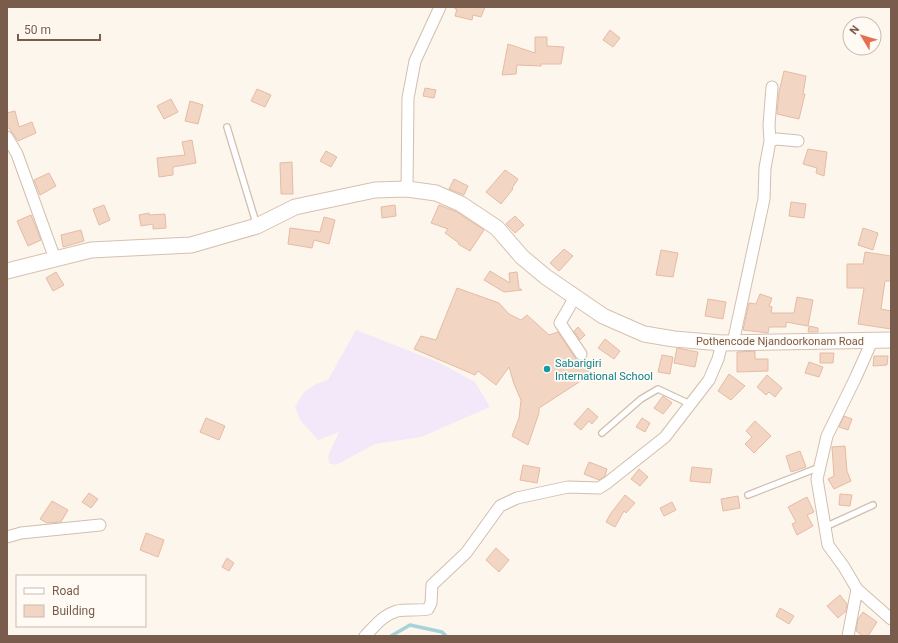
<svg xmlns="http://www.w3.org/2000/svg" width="898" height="643" viewBox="0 0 898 643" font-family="Roboto,sans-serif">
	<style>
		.education { fill: #f3e8fa }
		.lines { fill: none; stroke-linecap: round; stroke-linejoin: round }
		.stream { stroke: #a5d3da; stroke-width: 3.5 }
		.building { fill: #f3d5c3; stroke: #e6bba3 }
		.service-casing { stroke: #d1beb0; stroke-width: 8 }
		.minor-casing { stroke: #d1beb0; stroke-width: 13 }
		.secondary-casing { stroke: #d6c0b0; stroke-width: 17 }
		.service { stroke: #fff; stroke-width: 5.5 }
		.minor { stroke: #fff; stroke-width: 11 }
		.secondary { stroke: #fff; stroke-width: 15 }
		.culture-dot { fill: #0f9aa8; stroke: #fffaf3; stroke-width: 1.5 }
		.labels { text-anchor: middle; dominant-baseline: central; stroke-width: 3.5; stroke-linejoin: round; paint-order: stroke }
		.street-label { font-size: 11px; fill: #7a5c4d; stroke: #fffaf3 }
		.culture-label { font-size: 11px; fill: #0d838f; stroke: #fffaf3; text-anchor: start }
	</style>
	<rect width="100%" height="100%" fill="#fdf6ec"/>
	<!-- education -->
	<path class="education" d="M356,330l82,32 37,20 15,25 -69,30 -46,7 -39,21 -7,-2 -1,-7 11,-24 -21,8 -17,-19 -6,-14 9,-15 12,-8 12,-4z"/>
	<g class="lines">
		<!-- stream -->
		<path class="stream" d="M391,636l19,-11 32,7 4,4"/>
	</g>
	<!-- building -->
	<path class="building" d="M455,7h30l-4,10 -8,-2 -1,5 -17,-4 2,-7h-2z
		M610,30l10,8 -7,9 -10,-7z
		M535,37h12v9l17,1 -3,17h-20v2l-24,-1 -1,9 -14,1 6,-31 27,9z
		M784,71l22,5 -3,18h2l-6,25 -22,-5 2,-22z
		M425,88l11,2 -2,8 -11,-2z
		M257,89l14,6 -6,12 -14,-6z
		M171,99l7,13 -14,7 -7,-13z
		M190,101l13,4 -5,19 -13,-3z
		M15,111l4,16 13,-5 4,11 -18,8 -9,-13h-2v-15z
		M192,140l4,23 -23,4v8l-14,2 -2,-19 28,-3 -3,-13z
		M808,149l19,3 -3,24 -8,-3 1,-5 -14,-4z
		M326,151l11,6 -6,10 -11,-6z
		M292,162l1,32h-12l-1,-31z
		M505,170l13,9 -6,9 1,1 -12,15 -15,-12z
		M49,173l7,13 -16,9 -6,-15z
		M454,179l14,7 -4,9 -15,-6z
		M791,202l15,2 -2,14 -15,-2z
		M104,205l6,15 -11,5 -6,-16z
		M395,205l1,11 -14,2 -1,-11z
		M439,205l18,7 27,18 -14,21 -12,-7 1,-1 -14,-10 3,-4 -17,-6z
		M149,213v2l16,-1 1,14 -13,1v-5l-12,2 -2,-11z
		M31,215l10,25 -13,6 -11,-25z
		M515,216l9,9 -9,8 -9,-9z
		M324,217l11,3 -6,24 -15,-4 -2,8 -24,-4 2,-16 30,4z
		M863,228l15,5 -5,17 -15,-5z
		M81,230l3,11 -21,6 -2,-12z
		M564,249l9,7 -14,15 -9,-8z
		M661,250l17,3 -5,24 -17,-2z
		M865,252l26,4v25h-6l-4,28 10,2v18l-33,-5 6,-36h-17v-24h16z
		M490,271l20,12 -1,-10 8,-1 2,16 3,2 -18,2 -20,-12z
		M56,272l8,13 -11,6 -7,-13z
		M457,288l42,15 10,11 12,6 6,-5 22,20 9,-3 22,33h5l5,10 -51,33v5l-11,32 -16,-9 7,-18 2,-18 -7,-16 -5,-17 -13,18 -18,-14 -3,4 -61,-26 7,-13 15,4z
		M760,294l12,4 -3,8 3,1 -1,6h23l3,-16 16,3 -5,26 -22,-4v5h-17l-1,6 -25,-3 6,-27 7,1z
		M708,299l18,3 -3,17 -18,-3z
		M809,326l9,2v4h-10z
		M578,327l7,8 -5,5 -6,-9z
		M605,339l15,12 -6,8 -16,-11z
		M677,348l21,4 -3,15 -21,-4z
		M755,351v8h13v12l-31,1v-20z
		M820,353h14l-1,10h-13z
		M662,355l11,2 -3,17 -12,-2z
		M874,356h14l-1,9 -14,1z
		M809,362l14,5 -4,10 -14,-4z
		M729,374l16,12 -14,14 -13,-9z
		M767,375l15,13 -7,9 -6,-5 -3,3 -9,-8z
		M663,396l9,7 -9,11 -9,-6z
		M588,408l10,9 -6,7 -3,-3 -8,9 -7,-6z
		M844,416l8,3 -4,11 -9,-3z
		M206,418l19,8 -6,14 -19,-8z
		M642,418l8,5 -5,9 -9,-5z
		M755,421l16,15 -17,17 -9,-9 7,-7 -6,-6z
		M845,446l2,25 4,10 -17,8 -6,-10 6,-3 -2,-29z
		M800,451l6,16 -15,5 -5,-16z
		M589,462l18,7 -2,7 -6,4 -15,-6z
		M523,465l17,3 -3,15 -17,-3z
		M692,467l20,2 -2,14 -20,-2z
		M639,469l9,8 -8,9 -9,-7z
		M89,493l9,6 -7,9 -9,-6z
		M840,494l12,1 -2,11 -11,-1z
		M625,495l10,8 -9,10 -2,-2 -9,16 -9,-5 5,-9z
		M738,496l2,12 -17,3 -2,-12z
		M807,497l7,15 -7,3 6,11 -16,9 -5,-11 4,-2 -8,-15z
		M52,501l16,9 -7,12 -14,1 -7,-4z
		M672,502l4,8 -12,6 -4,-8z
		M146,533l18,7 -6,17 -18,-7z
		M496,548l13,12 -10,12 -13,-12z
		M227,558l7,5 -5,8 -7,-4z
		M840,595l7,9 -1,7 -8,7 -11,-12z
		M780,608l14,8 -5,8 -13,-8z
		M863,612l14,10 -9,14h-5l-7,-5 2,-12z"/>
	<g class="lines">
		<!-- service casing -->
		<g class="service-casing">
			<path id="service" d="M227,127l30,99
				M602,433l39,-34 17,-10 32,15
				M748,495l72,-28
				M825,527l48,-22"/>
		</g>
		<!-- minor casing -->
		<g class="minor-casing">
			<path id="minor" d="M7,137l10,17 38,105
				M770,141l-1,-16 3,-38
				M407,189l1,-91 7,-37 25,-54
				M575,297l-15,26 21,31
				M733,343l31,-144 1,-31 5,-27 7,-2 21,2
				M7,537l14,-4 79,-8
				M857,589l34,30
				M365,636c10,-10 18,-21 32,-25 10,-2 21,0 31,-2l3,-6 1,-18 34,-32 34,-47 17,-8 51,-11 31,1 8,-5 58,-46 44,-57 9,-21 4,-16
				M848,636l9,-47 -13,-22 -16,-22 -11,-66 10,-43 28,-57 17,-38"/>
		</g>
		<!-- secondary casing -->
		<g class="secondary-casing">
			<path id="secondary" d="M7,271l84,-21 100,-5 66,-19 38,-19 80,-17 32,-1 29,4 25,11 36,24 25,29 24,20 57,39 41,18 30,5 48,4 169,-3"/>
		</g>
		<!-- service -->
		<use href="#service" class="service"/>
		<!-- minor -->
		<use href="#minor" class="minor"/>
		<!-- secondary -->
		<use href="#secondary" class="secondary"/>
	</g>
	<!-- markers -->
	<circle class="culture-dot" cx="547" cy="369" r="4"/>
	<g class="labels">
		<!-- street labels -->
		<g class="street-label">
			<text x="780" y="341">Pothencode Njandoorkonam Road</text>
		</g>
		<!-- culture labels -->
		<g class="culture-label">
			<text x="555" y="363">Sabarigiri<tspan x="555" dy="13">International School</tspan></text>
		</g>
	</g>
	<!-- border -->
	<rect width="898" height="643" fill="none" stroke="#7a5c4d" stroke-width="16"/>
	<!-- legend -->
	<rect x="16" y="575" width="130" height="52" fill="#fffaf3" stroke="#cabbb1"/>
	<rect x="24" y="588" width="20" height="6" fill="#ffffff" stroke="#cabbb1"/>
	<text x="52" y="595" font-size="12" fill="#7a5c4d">Road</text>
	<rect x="24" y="605" width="20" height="12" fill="#f3d5c3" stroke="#cabbb1"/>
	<text x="52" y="615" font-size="12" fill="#7a5c4d">Building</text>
	<!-- north arrow -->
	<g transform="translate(862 36) rotate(308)"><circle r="19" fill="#fffaf3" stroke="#cabbb1"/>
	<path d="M0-3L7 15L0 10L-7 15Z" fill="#e76f51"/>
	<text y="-6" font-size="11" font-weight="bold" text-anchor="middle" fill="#7a5c4d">N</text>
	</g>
	<!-- scale -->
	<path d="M18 34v6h82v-6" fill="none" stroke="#7a5c4d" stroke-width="2"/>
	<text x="24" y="34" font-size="12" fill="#7a5c4d" stroke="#fffaf3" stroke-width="3" paint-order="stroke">50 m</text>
</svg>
